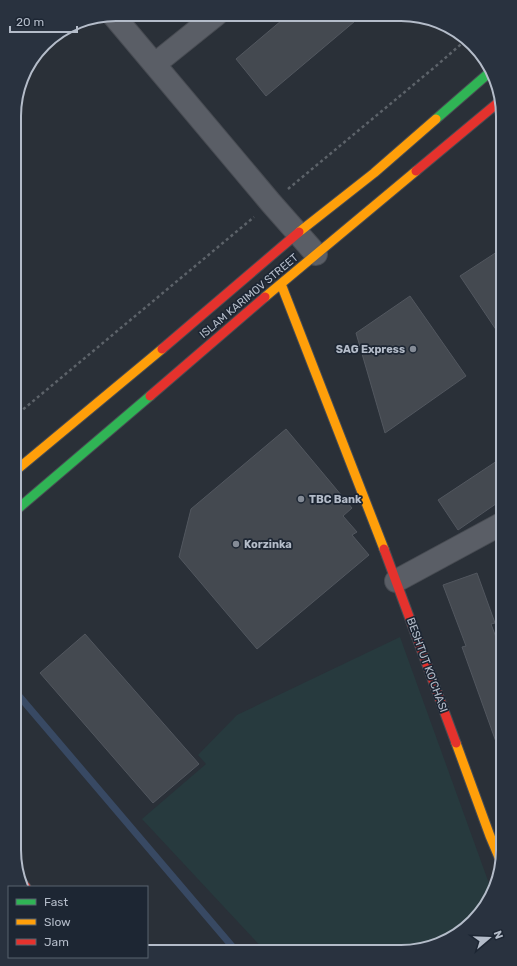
<svg xmlns="http://www.w3.org/2000/svg" width="517" height="966" viewBox="0 0 517 966" font-family="Rubik,sans-serif">
	<style>
		.green { fill: #273a3e }
		.lines { fill: none; stroke-linecap: round; stroke-linejoin: round }
		.stream { stroke: #384963; stroke-width: 7 }
		.building { fill: #444950; stroke: #52575f }
		.street-casing { stroke: #484c53; stroke-width: 24 }
		.fast-casing { stroke: #484c53; stroke-width: 11 }
		.slow-casing { stroke: #484c53; stroke-width: 11 }
		.jam-casing { stroke: #484c53; stroke-width: 11 }
		.path { stroke: #5d636a; stroke-width: 2.5; stroke-dasharray: 3 3; stroke-linecap: butt }
		.street { stroke: #5a5e66; stroke-width: 22 }
		.fast { stroke: #30b455; stroke-width: 9 }
		.slow { stroke: #ff9f0a; stroke-width: 9 }
		.jam { stroke: #e5322d; stroke-width: 9 }
		.poi-dot { fill: #848b96; stroke: #1d2633; stroke-width: 1.5 }
		.labels { text-anchor: middle; dominant-baseline: central; stroke-width: 3.5; stroke-linejoin: round; paint-order: stroke }
		.street-label { font-size: 11px; fill: #b4bcc9; stroke: #1d2633 }
		.poi-label { font-size: 11px; font-weight: bold; fill: #b4bcc9; stroke: #1d2633; text-anchor: start }
		.rim { fill: none; stroke: #b4bcc9; stroke-width: 2 }
	</style>
	<rect width="100%" height="100%" fill="#2a3038"/>
	<!-- green -->
	<path class="green" d="M400,637l91,252 -9,23 -48,35 -33,5h-135l-124,-133 64,-55 -8,-9 39,-40z"/>
	<g class="lines">
		<!-- stream -->
		<path class="stream" d="M14,690l223,262"/>
	</g>
	<!-- building -->
	<path class="building" d="M288,15l73,1 -95,80 -30,-37z
		M503,248v92l-43,-64z
		M410,296l56,80 -81,57 -29,-100z
		M286,429l66,79 -9,8 14,16 -5,3 17,20 -112,94 -78,-92 12,-48z
		M503,457v42l-45,31 -20,-30z
		M477,573l18,50 -4,1 12,32v97h-3l-38,-106 4,-1 -23,-61z
		M85,634l114,130 -46,39 -113,-130z"/>
	<g class="lines">
		<!-- street casing -->
		<g class="street-casing">
			<path id="street" d="M113,15l158,188 45,51
				M155,64l61,-49
				M396,581l107,-58"/>
		</g>
		<!-- fast casing -->
		<g class="fast-casing">
			<path id="fast" d="M436,119l54,-47
				M14,512l136,-116"/>
		</g>
		<!-- slow casing -->
		<g class="slow-casing">
			<path id="slow" d="M299,232l75,-59 62,-54
				M281,284l103,265
				M265,297l151,-126
				M14,472l148,-123
				M456,743l34,93 11,26"/>
		</g>
		<!-- jam casing -->
		<g class="jam-casing">
			<path id="jam" d="M416,171l84,-70
				M162,349l137,-117
				M150,396l115,-99
				M384,549l72,194
				M19,879l7,8"/>
		</g>
		<!-- path -->
		<path class="path" d="M288,189l148,-123 31,-27
			M14,417l240,-200"/>
		<!-- street -->
		<use href="#street" class="street"/>
		<!-- fast -->
		<use href="#fast" class="fast"/>
		<!-- slow -->
		<use href="#slow" class="slow"/>
		<!-- jam -->
		<use href="#jam" class="jam"/>
	</g>
	<!-- markers -->
	<g class="poi-dot">
		<circle cx="413" cy="349" r="4"/>
		<circle cx="301" cy="499" r="4"/>
		<circle cx="236" cy="544" r="4"/>
	</g>
	<g class="labels">
		<!-- street labels -->
		<g class="street-label">
			<text transform="translate(249 296) rotate(-40)">ISLAM KARIMOV STREET</text>
			<text transform="translate(427 665) rotate(70)">BESHTUT KO'CHASI</text>
		</g>
		<!-- poi labels -->
		<g class="poi-label">
			<text x="405" y="349" text-anchor="end">SAG Express</text>
			<text x="309" y="499">TBC Bank</text>
			<text x="244" y="544">Korzinka</text>
		</g>
	</g>
	<!-- crop -->
	<path d="M0 0H517V966H0ZM116 21H401A95 95 0 0 1 496 116V850A95 95 0 0 1 401 945H116A95 95 0 0 1 21 850V116A95 95 0 0 1 116 21Z" fill="#29323f" fill-rule="evenodd"/>
	<path class="rim" d="M116 21H401A95 95 0 0 1 496 116V850A95 95 0 0 1 401 945H116A95 95 0 0 1 21 850V116A95 95 0 0 1 116 21Z"/>
	<!-- legend -->
	<rect x="8" y="886" width="140" height="72" fill="#1d2633" stroke="#59626f"/>
	<rect x="16" y="899" width="20" height="6" fill="#30b455" stroke="#59626f"/>
	<text x="44" y="906" font-size="12" fill="#b4bcc9">Fast</text>
	<rect x="16" y="919" width="20" height="6" fill="#ff9f0a" stroke="#59626f"/>
	<text x="44" y="926" font-size="12" fill="#b4bcc9">Slow</text>
	<rect x="16" y="939" width="20" height="6" fill="#e5322d" stroke="#59626f"/>
	<text x="44" y="946" font-size="12" fill="#b4bcc9">Jam</text>
	<!-- north arrow -->
	<g transform="translate(489 938) rotate(71)" stroke="#1d2633" stroke-width="3" paint-order="stroke">
	<path d="M0-3L7 15L0 10L-7 15Z" fill="#b4bcc9"/>
	<text y="-6" font-size="11" font-weight="bold" text-anchor="middle" fill="#b4bcc9">N</text>
	</g>
	<!-- scale -->
	<path d="M10 26v6h67v-6" fill="none" stroke="#b4bcc9" stroke-width="2"/>
	<text x="16" y="26" font-size="12" fill="#b4bcc9" stroke="#1d2633" stroke-width="3" paint-order="stroke">20 m</text>
</svg>
